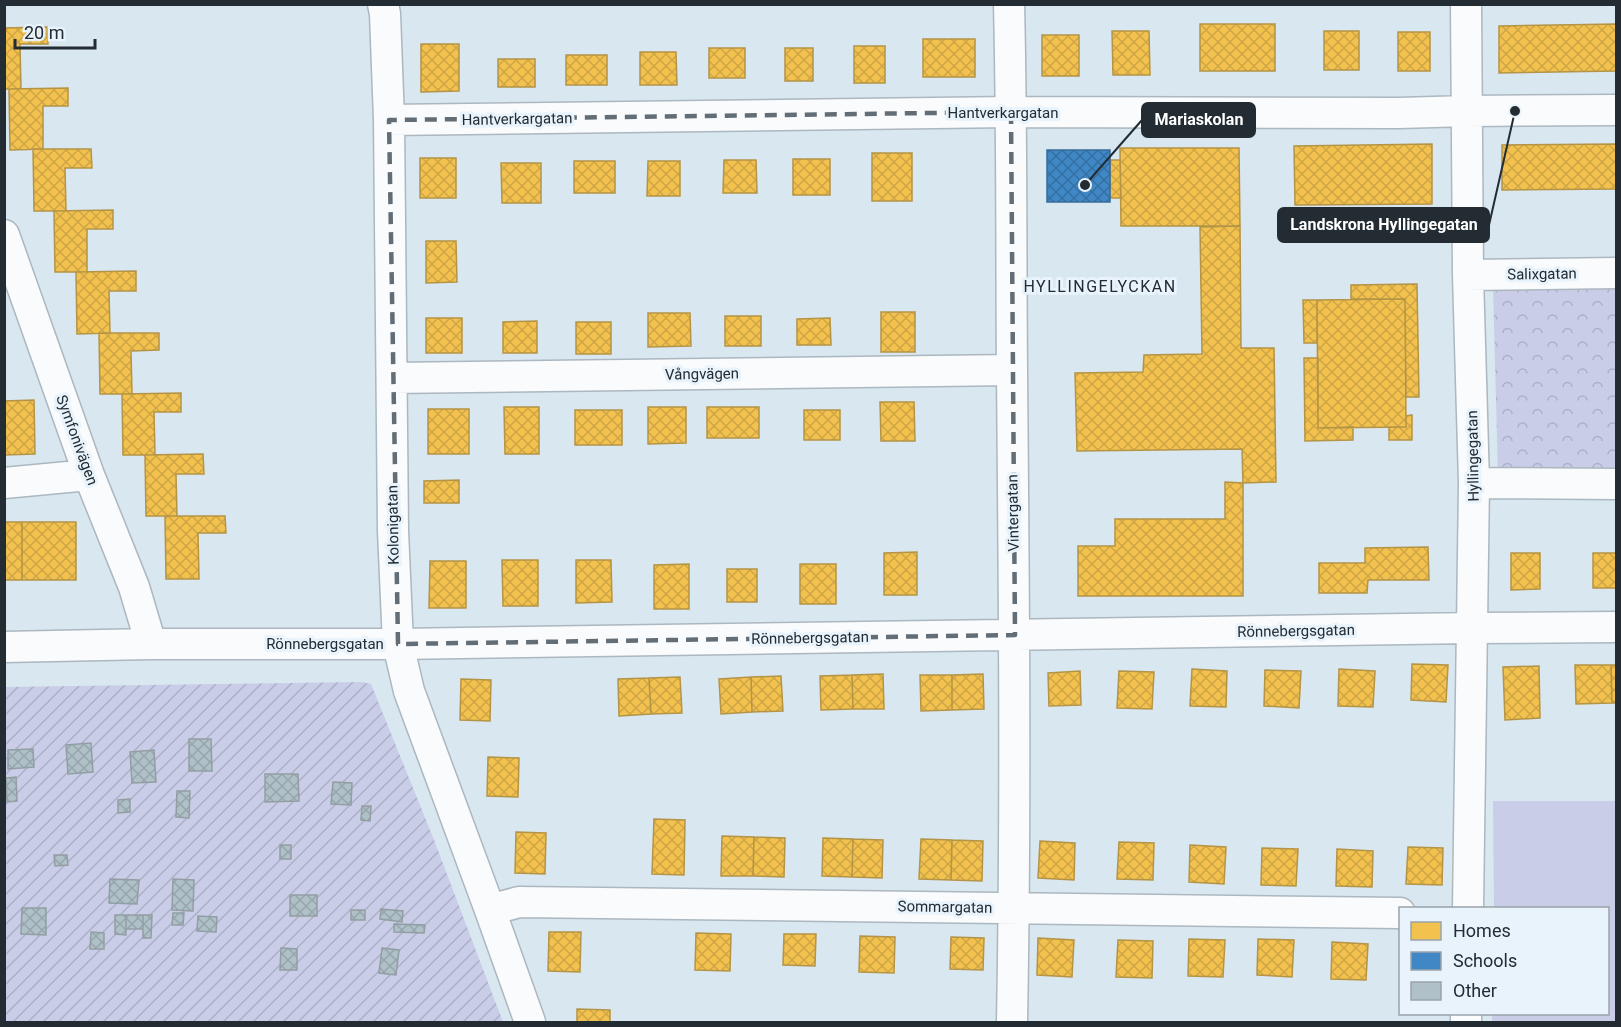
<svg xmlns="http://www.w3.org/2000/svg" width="1621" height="1027" viewBox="0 0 1621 1027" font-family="Roboto,sans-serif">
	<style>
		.grass { fill: #c9cde7 }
		.park { fill: url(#park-crowns) }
		.garden { fill: url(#garden-furrows) }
		.homes { fill: url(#homes-cross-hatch); stroke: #b49446; stroke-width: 1.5 }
		.schools { fill: url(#schools-cross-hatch); stroke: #376c99; stroke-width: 1.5 }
		.building { fill: url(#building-cross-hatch); stroke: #929ea3; stroke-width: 1.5 }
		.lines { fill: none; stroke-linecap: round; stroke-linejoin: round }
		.minor-casing { stroke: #acb7bf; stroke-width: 33 }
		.minor { stroke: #f9fbfd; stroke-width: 30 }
		.marked { fill: none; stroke: #636d76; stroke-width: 4.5; stroke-dasharray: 12 8; stroke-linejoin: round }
		.labels { text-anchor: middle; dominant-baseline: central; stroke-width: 6; stroke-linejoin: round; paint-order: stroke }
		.street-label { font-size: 15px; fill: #232c33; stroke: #e9f3fb }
		.neighbourhood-label { font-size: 16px; letter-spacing: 1.5px; fill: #232c33; stroke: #e9f3fb }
		.leader { fill: none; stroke: #232c33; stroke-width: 2 }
		.callout-dot { fill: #232c33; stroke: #e9f3fb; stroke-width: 2 }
		.callout { fill: #232c33; stroke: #232c33; stroke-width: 2 }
		.callout-label { font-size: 16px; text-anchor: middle; font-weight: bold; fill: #fff }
	</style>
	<defs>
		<pattern id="park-crowns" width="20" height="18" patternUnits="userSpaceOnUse" patternTransform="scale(1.5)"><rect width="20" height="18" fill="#c9cde7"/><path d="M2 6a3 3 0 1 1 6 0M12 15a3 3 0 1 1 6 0" fill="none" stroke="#acb0c7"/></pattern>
		<pattern id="garden-furrows" width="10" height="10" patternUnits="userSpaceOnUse" patternTransform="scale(1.5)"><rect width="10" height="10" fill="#c9cde7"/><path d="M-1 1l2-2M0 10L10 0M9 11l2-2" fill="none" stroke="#acb0c7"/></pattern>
		<pattern id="homes-cross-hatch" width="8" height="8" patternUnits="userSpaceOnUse" patternTransform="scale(1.5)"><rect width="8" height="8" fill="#f2c14e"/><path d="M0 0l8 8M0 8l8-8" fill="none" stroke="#cfa645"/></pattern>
		<pattern id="schools-cross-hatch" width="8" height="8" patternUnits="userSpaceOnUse" patternTransform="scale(1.5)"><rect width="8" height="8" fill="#3f88c5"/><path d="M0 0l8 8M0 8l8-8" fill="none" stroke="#346fa1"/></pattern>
		<pattern id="building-cross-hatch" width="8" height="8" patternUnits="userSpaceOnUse" patternTransform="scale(1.5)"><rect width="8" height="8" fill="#afc0c8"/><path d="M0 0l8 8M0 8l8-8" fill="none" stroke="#96a5ac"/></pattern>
	</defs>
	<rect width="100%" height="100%" fill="#d9e7f1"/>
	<!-- grass -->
	<path class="grass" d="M1493,801h123v221h-124v-8h116v-106h-114z"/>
	<!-- park -->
	<path class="park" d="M1616,286v188h-118l-5,-187z"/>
	<!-- garden -->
	<path class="garden" d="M361,682l10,2 63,156 69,182h-498l-1,-335z"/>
	<!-- homes -->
	<path class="homes" d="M1200,24h75v47h-75z
		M1616,24v47l-117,2v-47z
		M47,27l1,17h-28l1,45h-17v-61z
		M1112,31h37l1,44h-37z
		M1324,31h35v39h-35z
		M1398,32h32v39h-32z
		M1042,35h37v41h-37z
		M923,39h52v38h-52z
		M421,44h38v47l-38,1z
		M854,46h31v37h-31z
		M709,48h36v30h-36z
		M785,48h28v33h-28z
		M640,52h36l1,33h-37z
		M566,55h41v30h-41z
		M498,59h37v28h-37z
		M68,88v18h-25v43l-33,1 -1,-61z
		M1432,144v60l-137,1 -1,-59z
		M1616,144v45l-114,1v-45z
		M1120,148h119l1,78h-119z
		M33,149h58l1,19h-27l1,43h-32z
		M872,153h40v48h-40z
		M420,158h36v40h-36z
		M793,159h37v36h-37z
		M724,160h32l1,33h-34z
		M1110,160h10l1,38h-11z
		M574,161h41v32h-41z
		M648,161h32v35h-33z
		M501,163h40v40h-39z
		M113,210v19h-26v43h-32l-1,-61z
		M1240,226l1,122h33l2,134 -33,1 -1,-34 -165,2 -2,-78 68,-1 1,-17 58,-1 -2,-127z
		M426,241h30l1,41 -31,1z
		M136,271v20h-27l1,42 -33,1 -1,-62z
		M1417,284l2,113h-13l-1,-98h-54v-14z
		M1405,299l1,128 -88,1 -1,-128z
		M1303,300h14v43h-13z
		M881,312h34v40h-34z
		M648,313h42l1,33 -43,1z
		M725,316h36v30h-36z
		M426,318h36v35h-36z
		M830,318l1,27h-34v-26z
		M537,321v32h-34v-31z
		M576,322h35v32h-35z
		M99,333h60v17l-28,1 1,43h-32z
		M1304,358h14v70l35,-1v13l-48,1z
		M181,393v19h-27l1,43h-32l-1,-61z
		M34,400l1,54 -31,1v-54z
		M880,402h34l1,39h-34z
		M504,407h35v47h-34z
		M648,407h38v36l-38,1z
		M707,407h52v31h-52z
		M428,409h41v45h-41z
		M575,410h47v35h-47z
		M804,410h36v30h-36z
		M1412,415v25h-23v-13h17v-11z
		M203,454l1,20h-28l1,42h-31l-1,-61z
		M459,480v23h-35v-22z
		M1225,482l18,1v113h-165v-50h37v-27h110z
		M165,516h60l1,17h-28l1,46h-33z
		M4,522h18v58h-18z
		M22,522h54v58h-54z
		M1428,547l1,33h-61l-1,13h-48v-30h46v-15z
		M917,552v43h-33v-42z
		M1511,553h29v36l-29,1z
		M1593,553h23v35h-23z
		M502,560h36v46h-35z
		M576,560h35l1,42 -36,1z
		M430,561h36v47h-37z
		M689,564v45h-35v-44z
		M800,564h36v40h-36z
		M727,569h30v33h-30z
		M1412,664l36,1 -2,37 -35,-2z
		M1575,665h36l1,38 -36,1z
		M1611,665h5v38h-4z
		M1539,666l1,52 -35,2 -2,-53z
		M1192,669l35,2 -1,36 -36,-1z
		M1339,669l36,2 -2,36 -35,-1z
		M1265,670l36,1 -2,37 -35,-2z
		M1080,671l1,34 -32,1 -1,-33z
		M1119,671l35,1 -2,37 -35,-1z
		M883,674l1,35h-31l-1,-34z
		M983,674l1,35 -32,1v-35z
		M852,675l1,34 -32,1 -1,-34z
		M920,675h32v35l-31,1z
		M781,676l2,35 -31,1 -1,-35z
		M680,677l2,36 -31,1 -2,-36z
		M751,677l1,35 -31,2 -2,-35z
		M649,678l2,36 -32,2 -1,-37z
		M461,679l30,1 -1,41 -30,-1z
		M488,757l31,1 -1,39 -31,-1z
		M654,819l31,1 -1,55 -32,-1z
		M516,832l30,1 -1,41 -30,-1z
		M722,836l32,1 -1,39h-32z
		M754,837l31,1 -1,39 -31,-1z
		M823,838l30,1 -1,38 -30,-1z
		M853,839l30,1 -1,38 -30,-1z
		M921,839l31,1 -1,40 -32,-1z
		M952,840l31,1 -1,40 -31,-1z
		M1040,841l35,2 -1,37 -36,-2z
		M1119,842l35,1 -1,37 -36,-1z
		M1190,845l36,2 -2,37 -35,-2z
		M1408,847l35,1 -1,37 -36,-1z
		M1262,848l36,1 -2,37 -35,-1z
		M1337,849l36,2 -1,36 -36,-1z
		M549,932h32l-1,40 -32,-1z
		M696,933l35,1 -1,37 -35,-1z
		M784,934h32l-1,32 -32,-1z
		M860,936l35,1 -1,36 -35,-1z
		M951,937l33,1 -1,32 -33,-1z
		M1038,938l36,2 -2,37 -35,-2z
		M1189,939l36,1 -2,37 -35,-1z
		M1258,939l36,1 -2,37 -35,-2z
		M1118,940l35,1 -1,37 -36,-1z
		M1332,942l36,2 -2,36 -35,-1z
		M577,1009l33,1v12h-33z"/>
	<!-- schools -->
	<path class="schools" d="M1047,150h63v52h-63z"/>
	<!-- building -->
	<path class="building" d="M189,739h22l1,32h-23z
		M91,743l2,29 -25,2 -2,-29z
		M33,749l1,18 -26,2v-19z
		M154,750l2,32 -24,1 -2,-31z
		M265,774h33l1,27 -34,1z
		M16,777l1,24 -10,1 -1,-24z
		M333,782l19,1 -1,22 -20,-1z
		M177,791h13l-1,27 -13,-1z
		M130,799v13l-12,1v-13z
		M362,806h9l-1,15 -9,-1z
		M280,845h11v14h-11z
		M54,855h13l1,10 -13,1z
		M110,879l29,1 -2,24 -28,-1z
		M173,879l21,1 -1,31 -21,-1z
		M290,895h27v21h-27z
		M22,908h24v27l-25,-1z
		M381,909l22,2 -1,11 -22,-3z
		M351,910h14v10h-14z
		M173,913h11l-1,12h-11z
		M115,915h11v20l-11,-1z
		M126,915h17v14h-17z
		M143,915h9l-1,23h-8z
		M198,916l19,1 -1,15 -19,-1z
		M394,924l31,1 -1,8 -30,-1z
		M91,932l13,1v16h-14z
		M281,948l16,1v21h-17z
		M382,948l17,2 -3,25 -17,-2z"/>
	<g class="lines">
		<!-- minor casing -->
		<g class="minor-casing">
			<path id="minor" d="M383,4l2,10 4,106 4,411 5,113 11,47 81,219 40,112
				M1009,4c3,123 2,246 3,369 2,216 4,433 0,649
				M1466,4l2,271 6,208 -6,425
				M389,120l622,-8 388,1 69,-2 148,-1
				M4,235l85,240 45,112 17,57
				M1468,275l148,-2
				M392,378l620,-8
				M4,483l85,-8
				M1474,483l142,1
				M4,647l147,-3h247l1075,-16 143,-1
				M490,910l29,-8 881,11
				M1466,1022v-8"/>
		</g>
		<!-- minor -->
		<use href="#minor" class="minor"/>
	</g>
	<!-- marked area -->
	<path class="marked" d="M1011,112l4,523 -617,9 -9,-524z"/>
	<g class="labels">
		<!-- street labels -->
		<g class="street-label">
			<text x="1003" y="113">Hantverkargatan</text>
			<text transform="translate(517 119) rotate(-1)">Hantverkargatan</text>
			<text transform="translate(1542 274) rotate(-1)">Salixgatan</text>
			<text transform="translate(702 374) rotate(-1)">Vångvägen</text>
			<text transform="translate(77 440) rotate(70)">Symfonivägen</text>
			<text transform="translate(1473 456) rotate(-91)">Hyllingegatan</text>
			<text transform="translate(1013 513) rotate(-91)">Vintergatan</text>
			<text transform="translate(393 525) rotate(-91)">Kolonigatan</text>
			<text transform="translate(1296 631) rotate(-1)">Rönnebergsgatan</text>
			<text transform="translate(810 638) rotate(-1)">Rönnebergsgatan</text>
			<text x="325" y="644">Rönnebergsgatan</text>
			<text transform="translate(945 907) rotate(1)">Sommargatan</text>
		</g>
		<!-- neighbourhood labels -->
		<g class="neighbourhood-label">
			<text x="1100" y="286">HYLLINGELYCKAN</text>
		</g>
	</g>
	<!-- callouts -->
	<path class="leader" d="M1085 185L1142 120M1515 111L1489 225"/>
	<g class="callout-dot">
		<circle cx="1085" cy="185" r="6"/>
		<circle cx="1515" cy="111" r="6"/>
	</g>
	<g class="callout">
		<rect x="1142" y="103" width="113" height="34" rx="6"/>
		<rect x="1278" y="208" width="211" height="34" rx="6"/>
	</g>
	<g class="callout-label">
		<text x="1199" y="125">Mariaskolan</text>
		<text x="1384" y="230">Landskrona Hyllingegatan</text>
	</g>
	<!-- border -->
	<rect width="1621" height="1027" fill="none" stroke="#232c33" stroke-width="12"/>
	<!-- legend -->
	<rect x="1399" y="907" width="210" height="108" fill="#e9f3fb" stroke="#9aa3ab" stroke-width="1.5"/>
	<rect x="1411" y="922" width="30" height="18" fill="#f2c14e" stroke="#9aa3ab" stroke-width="1.5"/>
	<text x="1453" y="937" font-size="18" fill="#232c33">Homes</text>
	<rect x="1411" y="952" width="30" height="18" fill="#3f88c5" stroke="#9aa3ab" stroke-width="1.5"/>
	<text x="1453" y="967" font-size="18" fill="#232c33">Schools</text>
	<rect x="1411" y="982" width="30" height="18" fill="#afc0c8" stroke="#9aa3ab" stroke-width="1.5"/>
	<text x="1453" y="997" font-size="18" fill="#232c33">Other</text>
	<!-- scale -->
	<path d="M15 39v9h80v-9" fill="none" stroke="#232c33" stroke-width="3"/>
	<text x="24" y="39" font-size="18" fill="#232c33" stroke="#e9f3fb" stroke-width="4.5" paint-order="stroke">20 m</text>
</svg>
